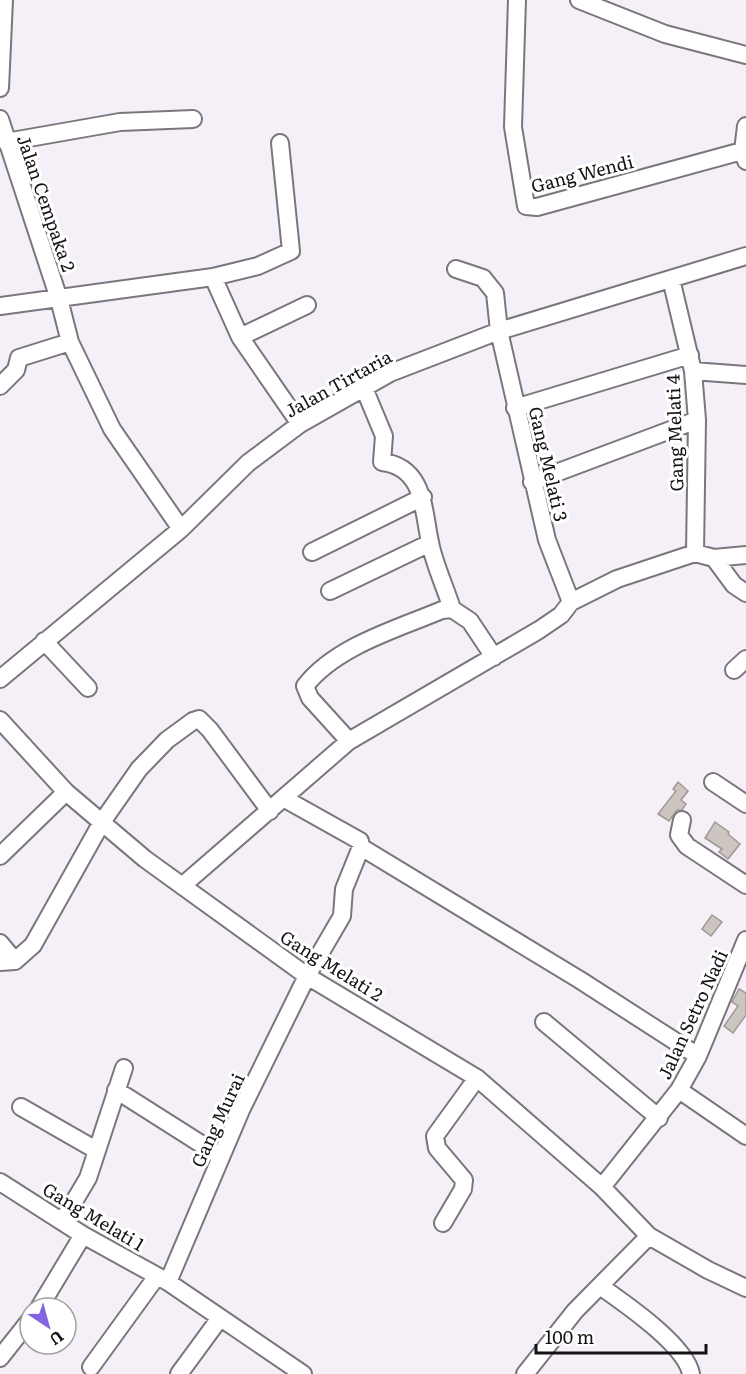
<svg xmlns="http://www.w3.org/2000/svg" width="746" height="1374" viewBox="0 0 746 1374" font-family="Literata,serif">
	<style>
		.building { fill: #cdc5c0; stroke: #a09894; stroke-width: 1.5 }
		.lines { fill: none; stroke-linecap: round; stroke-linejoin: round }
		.minor-casing { stroke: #7b767d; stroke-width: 20 }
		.minor { stroke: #fff; stroke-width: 16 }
		.labels { text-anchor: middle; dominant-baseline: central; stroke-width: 6; stroke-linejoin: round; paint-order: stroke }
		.street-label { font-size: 18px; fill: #141214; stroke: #fff }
	</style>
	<rect width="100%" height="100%" fill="#f5f0f7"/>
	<!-- building -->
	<path class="building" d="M678,782l10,9 -7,9 5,4 -4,6h-5l-8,11 -11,-7 18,-23 -3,-2z
		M715,822l14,10 -1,2 12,10 -12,15 -9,-7 3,-3 -17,-11z
		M712,915l10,7 -11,14 -9,-7z
		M739,989l7,4v22l-13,18 -9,-7 14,-20 -6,-4z"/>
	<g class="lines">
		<!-- minor casing -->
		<g class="minor-casing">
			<path id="minor" d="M517,0l-4,127 13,79 11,1 209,-57
				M579,0l86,34 81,21
				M0,88l4,-88
				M0,119l59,180 11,43 42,87 69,100
				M6,142l114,-20 73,-3
				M746,161l-3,-10 3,-25
				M456,269l27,9 12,15 4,38 48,209 24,62
				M213,277l27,60 60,87
				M671,279l22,92 4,49 -2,133
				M0,306l213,-29 45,-11 33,-15 -11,-108
				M240,337l67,-32
				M693,371l53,4
				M0,386l16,-16 3,-12 51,-16
				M364,388l20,48 -2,26c43,5 41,49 48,80 3,19 16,47 22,67
				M515,408l175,-53
				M532,482l165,-62
				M312,552l111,-55
				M714,558l20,27 12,8
				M330,591l100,-48
				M44,641l44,47
				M734,670l12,-11
				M0,679l181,-150 67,-66 52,-39 90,-51 109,-42 247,-75
				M0,720l66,72 79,67 162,117 170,102 125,109 47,49 59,34 38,18
				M349,741l-39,-43 -5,-12c31,-40 92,-57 137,-76l10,-1 18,12 24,36
				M713,782l33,22
				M285,799l75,42 1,6 219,133 118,76
				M682,820l-3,15 8,11 59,39
				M0,856l66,-64
				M182,886l167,-145 190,-111 22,-15 10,-13 46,-23 78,-26 19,5 32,-3
				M0,943l15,18
				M0,962l15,-1 18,-16 69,-123 37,-53 28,-29 26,-19 6,-2 11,11 60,81
				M544,1022l115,96
				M116,1090l104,66
				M679,1090l67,46
				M21,1107l75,43
				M0,1182l83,53 85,47 135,92
				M602,1187l77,-97 19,-34 48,-116
				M63,1220l25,-42 36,-110
				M443,1223l20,-34 1,-9 -27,-32 -2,-12 42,-58
				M168,1282l73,-172 66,-134 35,-60 2,-27 17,-42
				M600,1286c24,17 86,59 91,88
				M39,1308l44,-73
				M0,1358l30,-38
				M91,1367l66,-91
				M179,1374l41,-56
				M525,1374l50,-63 74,-75"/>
		</g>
		<!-- minor -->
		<use href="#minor" class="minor"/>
	</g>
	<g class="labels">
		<!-- street labels -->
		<g class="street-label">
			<text transform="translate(582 173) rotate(-14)">Gang Wendi</text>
			<text transform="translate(47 203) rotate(71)">Jalan Cempaka 2</text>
			<text transform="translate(338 383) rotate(-29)">Jalan Tirtaria</text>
			<text transform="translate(674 433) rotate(-92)">Gang Melati 4</text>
			<text transform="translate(549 464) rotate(77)">Gang Melati 3</text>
			<text transform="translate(332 965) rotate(32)">Gang Melati 2</text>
			<text transform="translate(692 1014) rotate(-65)">Jalan Setro Nadi</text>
			<text transform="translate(217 1120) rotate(-65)">Gang Murai</text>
			<text transform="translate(94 1216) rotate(31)">Gang Melati 1</text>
		</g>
	</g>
	<!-- north arrow -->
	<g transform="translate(48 1326) rotate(144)"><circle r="28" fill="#ffffff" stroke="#a1a0a1" stroke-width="1.5"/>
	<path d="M0-4.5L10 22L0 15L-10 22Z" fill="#8465e0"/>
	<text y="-9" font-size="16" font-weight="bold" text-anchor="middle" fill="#141214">U</text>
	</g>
	<!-- scale -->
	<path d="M536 1344v9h170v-9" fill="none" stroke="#141214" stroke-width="3"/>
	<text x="545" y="1344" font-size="18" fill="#141214" stroke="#ffffff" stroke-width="4.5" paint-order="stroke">100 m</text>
</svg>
